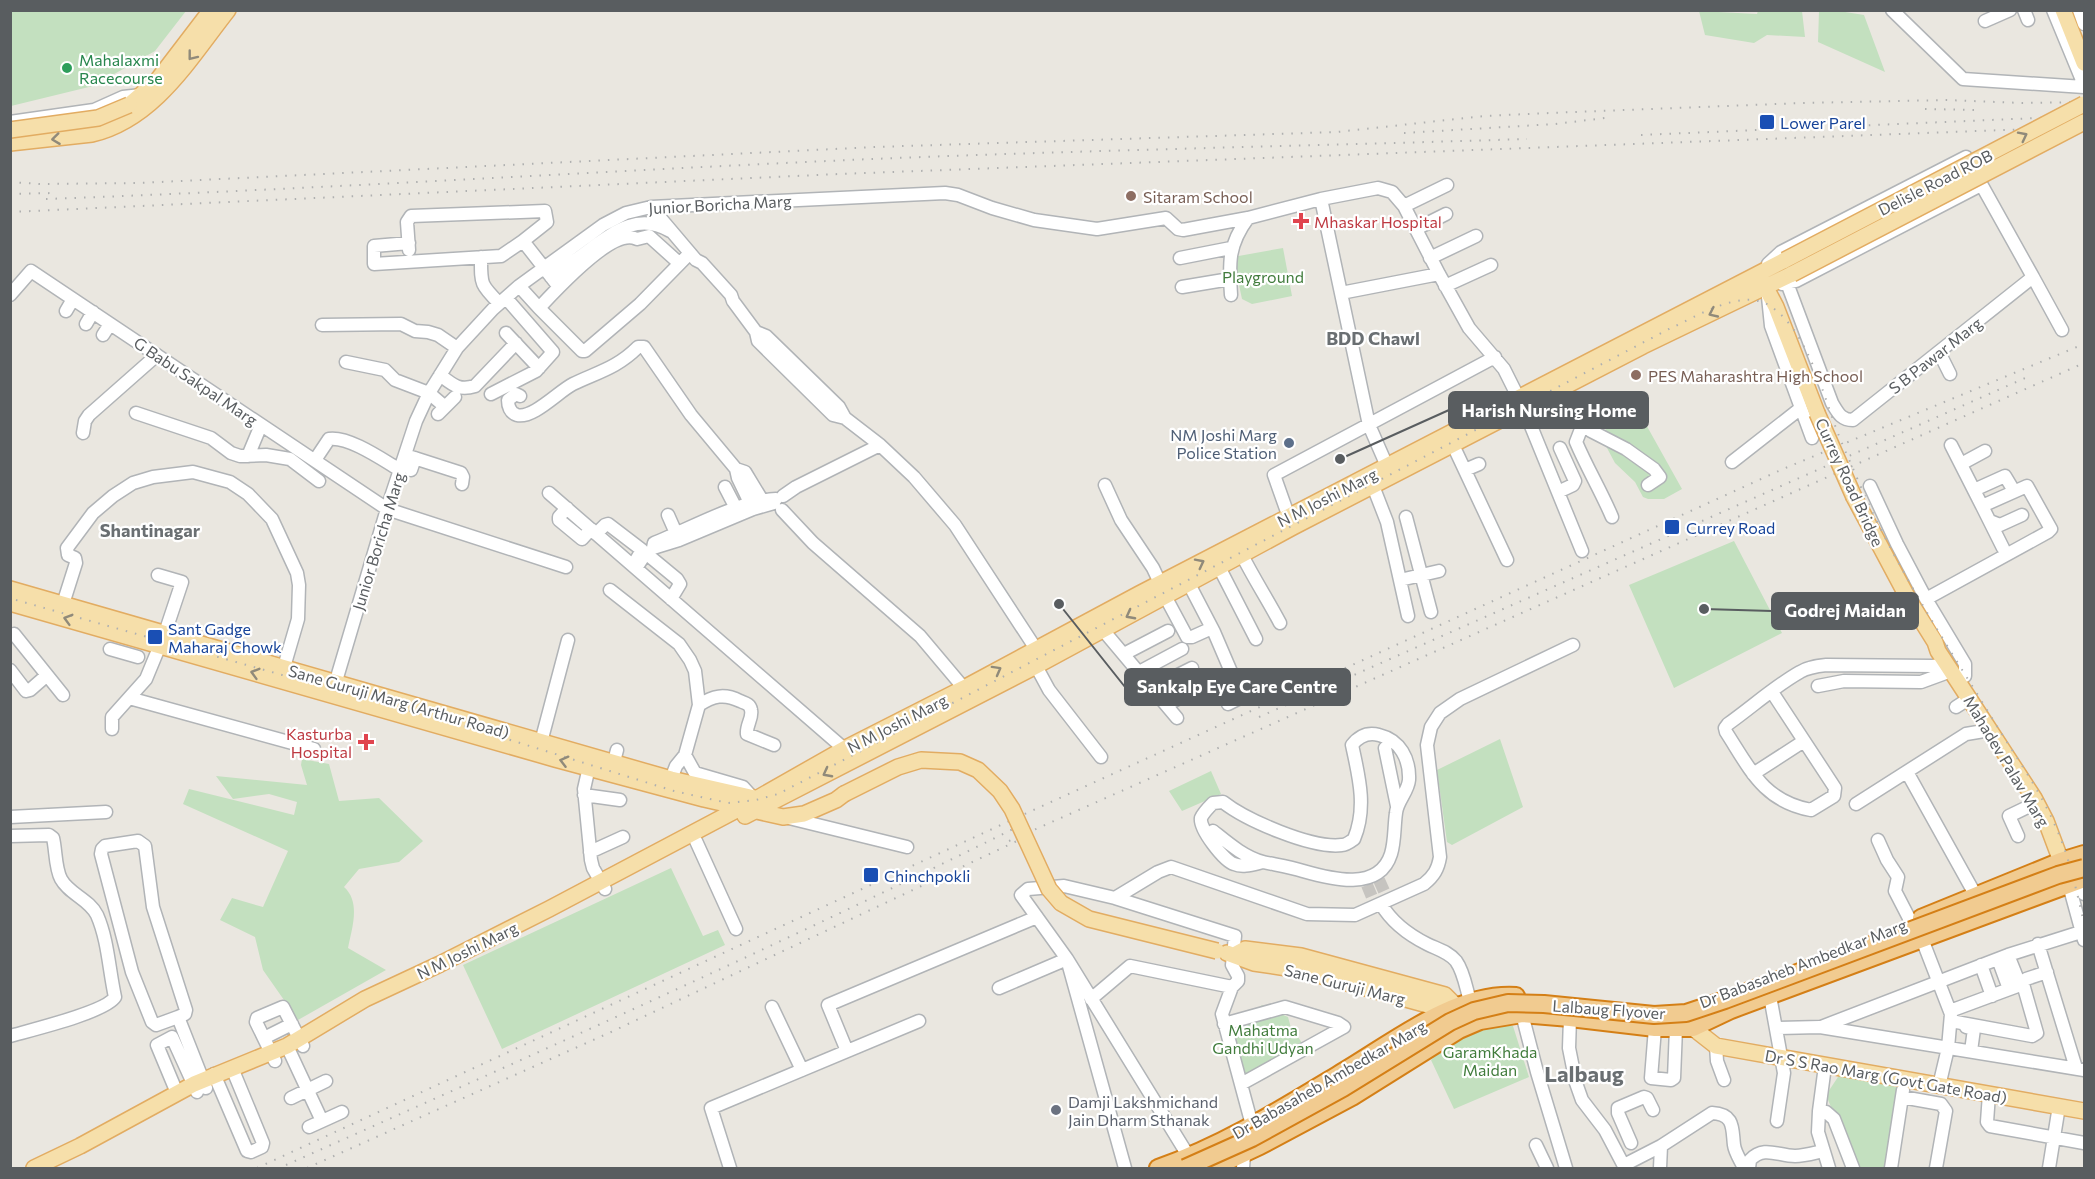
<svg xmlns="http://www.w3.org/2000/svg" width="2095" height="1179" viewBox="0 0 2095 1179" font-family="Commissioner,sans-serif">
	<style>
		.green { fill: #c3e0bf }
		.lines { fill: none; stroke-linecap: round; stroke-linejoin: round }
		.minor-tunnel { stroke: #c6c4c0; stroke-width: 12; stroke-dasharray: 12 6; stroke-linecap: butt }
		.minor-casing { stroke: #b1b4b7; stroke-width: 15 }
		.major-casing { stroke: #e2ac62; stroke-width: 18 }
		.highway-casing { stroke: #d47f16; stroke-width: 20 }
		.minor { stroke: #fff; stroke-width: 12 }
		.major { stroke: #f6dfaa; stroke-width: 15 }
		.highway { stroke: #f1cb90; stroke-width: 16 }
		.rail { stroke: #afb0b0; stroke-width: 2; stroke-dasharray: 1.5 8; stroke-linecap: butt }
		.major-bridge-casing { stroke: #e2ac62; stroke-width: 18; stroke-linecap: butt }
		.highway-bridge-casing { stroke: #d47f16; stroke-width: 20; stroke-linecap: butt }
		.major-bridge { stroke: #f6dfaa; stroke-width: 15 }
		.highway-bridge { stroke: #f1cb90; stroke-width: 16 }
		.oneway { stroke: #908a7a }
		.leisure-dot { fill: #2e9e5b; stroke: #fff; stroke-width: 2 }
		.transit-dot { fill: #1a4fb4; stroke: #fff; stroke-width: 2 }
		.education-dot { fill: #8d6e63; stroke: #fff; stroke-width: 2 }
		.health-dot { fill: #e0444e; stroke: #fff; stroke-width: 2 }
		.service-dot { fill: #5c6f8a; stroke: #fff; stroke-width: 2 }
		.worship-dot { fill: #6b7280; stroke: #fff; stroke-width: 2 }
		.labels { text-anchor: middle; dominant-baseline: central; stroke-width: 4.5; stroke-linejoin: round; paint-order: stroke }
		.leisure-label { font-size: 16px; fill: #27864d; stroke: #fff; text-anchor: start }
		.transit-label { font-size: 16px; fill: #164399; stroke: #fff; text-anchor: start }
		.street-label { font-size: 16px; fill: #595d60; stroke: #fff }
		.education-label { font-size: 16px; fill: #785e54; stroke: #fff; text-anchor: start }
		.health-label { font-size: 16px; fill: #be3a42; stroke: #fff; text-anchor: start }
		.park-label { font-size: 16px; fill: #417c3c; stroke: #fff }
		.service-label { font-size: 16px; fill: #4e5e75; stroke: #fff; text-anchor: end }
		.worship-label { font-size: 16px; fill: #5b616d; stroke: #fff; text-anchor: start }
		.neighbourhood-label { font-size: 18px; font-weight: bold; fill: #6a6f72; stroke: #fff }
		.district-label { font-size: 22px; font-weight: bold; fill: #6a6f72; stroke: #fff }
		.leader { fill: none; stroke: #595d60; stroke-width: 2 }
		.callout-dot { fill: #595d60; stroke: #fff; stroke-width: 2 }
		.callout { fill: #595d60; stroke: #595d60; stroke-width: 2 }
		.callout-label { font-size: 18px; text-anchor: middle; font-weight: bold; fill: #fff }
	</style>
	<rect width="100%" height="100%" fill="#eae7e0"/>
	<!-- green -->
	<path class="green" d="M10,11l1,-1 175,1 -31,40 -62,35 -82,20z
		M1699,11l58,3 1,-3h44l3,26 -38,-2 -13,8 -49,-8z
		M1819,11h20l25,4 21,57 -67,-30z
		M1283,248l9,48 -40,8 -10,-5 -9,-42z
		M1639,412l43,77 -18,10h-16l-5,-2 -8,-15 -20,-19 -16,-30z
		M1734,541l48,92 -108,55 -45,-103z
		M1500,739l23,68 -71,38 -5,-3 -10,-72z
		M302,759l27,5 10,37 40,-3 44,43 -24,21 -40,7 -15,18c17,15 8,41 4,61l38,22 -88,50 -35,-50 -8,-33 -35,-17 12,-22 31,9 25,-56 -105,-47 6,-15 105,26 3,-13 -28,-8 -36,5 -17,-23 91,9 -6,-20z
		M1211,771l10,23 -39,17 -13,-20z
		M671,868l32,68 15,-6 7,15 -223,104 -39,-84z
		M1262,1005l26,12 6,22 4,-2 6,9 -59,31 -15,-56 21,-5z
		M1492,1025l21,1 16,51 -75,32 -23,-49 18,-15z
		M1840,1074l63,11 -16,83h-31l-30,-73z"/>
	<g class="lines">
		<!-- minor-tunnel -->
		<path class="minor-tunnel" d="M1379,880l5,11
			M1367,885l5,12"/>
		<!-- minor casing -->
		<g class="minor-casing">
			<path id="minor" d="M1892,10l71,69 121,8
				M2024,10l4,10
				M2053,10l31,75
				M2079,10l5,14
				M1985,21l25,-11
				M10,122l84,-12 29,-13 18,-2
				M1321,199l48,226 21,48
				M1404,206l43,-21
				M651,207l45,53 6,3 29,32 2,6 23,31 2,9 75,74 12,3
				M1416,229l30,-15
				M409,243l-35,3v18l127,-8 22,-15 36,46
				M409,250l-2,-28 4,-6 134,-5 2,11 -24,19
				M481,257c0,27 -1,27 18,46
				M1180,258l51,-10
				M1430,258l46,-22
				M679,263l-30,-27 -12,3c-24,-12 -82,52 -98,69l43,43h3l55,-47 50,-51
				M1768,264l13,-12 185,-95 67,120 -180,143c-12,0 -15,-7 -21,-17l-45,-120
				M551,277c13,-9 26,-18 38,-27 25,-18 50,-38 81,-19
				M2033,277l29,53
				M1782,284l14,-3 185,-96
				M519,286l20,22
				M1445,286l46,-21
				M1182,287l48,-8
				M1341,293l98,-19
				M10,295l21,-24 356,238 179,58
				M1231,295c-2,-32 -3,-50 17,-77l73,-19 57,-11 14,4 12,14 35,68 30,54 35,41 20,40 58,142
				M1768,297l3,29 41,112
				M66,311l7,-12
				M86,324l7,-12
				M322,325l79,-1 14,7 13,1 10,3 19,13
				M756,332l10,4 73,71 6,11 35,27 34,32 41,48 81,124
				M506,333l33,35
				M103,335l7,-11
				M1939,352l11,22
				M346,362l39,8 10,10 34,13 15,13
				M440,375c13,10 19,16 35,11l41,-43
				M1561,390l22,34 8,7 35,18 28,20 6,8 -12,8
				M491,394l45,-23 17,-19 -47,-54
				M520,396l-4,-2 -8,6c0,6 2,13 9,15 16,4 42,-24 56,-31 25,-12 44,-16 65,-37h6l47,68 45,54 9,3 20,33
				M136,413l75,25 20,15 9,3 26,-1 24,4 29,22
				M438,414l17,-17
				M1583,424l-7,18c11,26 25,49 36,75
				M83,433l2,-12 4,-6 68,-60
				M1453,445l54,115
				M405,455l56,18 2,4 -1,7
				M248,456l13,-31
				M315,460l14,-21c20,-3 54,21 71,31
				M1732,462l69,-54
				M1961,464l24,-13
				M736,469l2,9 15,31
				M411,470l4,-12
				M1465,470l14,-6
				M1105,485l16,35 32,48 7,15
				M1373,486l14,36 21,94
				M1870,486l27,58 29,55 39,65v12
				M725,487l14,27
				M1974,490l31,-14 9,15
				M1558,492l15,-7 2,-4 -15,-33
				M549,493l300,260
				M783,496l13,-9 84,-42
				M774,503l-21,6 -74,31 -26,8 1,-5c36,-14 84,-42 122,-44
				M1982,506l21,42
				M567,508l-8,9v3l23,19 9,-10
				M782,510l31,33 107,93 48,57
				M668,515l11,25
				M1406,517l25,95
				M1990,521l10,4 22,-10
				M1291,523l-17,-48 221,-118
				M596,534l9,-9 3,-1 34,26 -6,10
				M1242,555c12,24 26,45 38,68
				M1219,567l37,72
				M636,568l8,-12 4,-1 29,24 3,5 -9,15
				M158,575l24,7 -17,51 -19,46 -17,19 185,51
				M1400,580l39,-9
				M1189,584l25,48 27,63 -1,3 -12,6
				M610,590l69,54 11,16 5,11 4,34 -14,50 -9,11 -5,13
				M1165,596l22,41h5l20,-9
				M1926,599l122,-67 3,-3 -24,-43 -45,20 -31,-61
				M63,604l13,-41 -1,-5 -7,-3 -1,-7 26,-35 20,-17 20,-13 20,-6 40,-5 37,10 18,12 24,25 25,54 2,12 -1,34 -14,48
				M1103,630l74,88
				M14,634l49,61
				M110,649l28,8
				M1124,654l44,-23
				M1036,666l13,24 52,67
				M10,670l16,21 4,-1 16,-14
				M1139,672l43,-23
				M1818,686l26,-5 77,1 30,-11
				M1152,688l40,-20
				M333,691l54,-182 29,-88 13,-28 28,-45 36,-39 26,-23 84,-61 23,-12 25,-6 294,-14 13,2 34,13 42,12 63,9 69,-11 12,11 5,1 65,-12
				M1772,692l63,96 -1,8 -23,14c-48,-9 -61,-41 -85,-78l-1,-4 3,-4c24,-17 47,-38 72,-52 8,-5 18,-6 27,-7l106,1 14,-2
				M699,705c14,-9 25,-12 41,-4 5,2 10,3 11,9 2,8 -5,15 -4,24l27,11
				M1166,705l36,-19
				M1956,707l14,-9
				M112,729v-12l17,-19
				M541,742l27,-102
				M1385,748l12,58
				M685,755l10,18 48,14 9,10
				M589,767l-5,22 7,71 2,8 12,21
				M612,769l5,-19
				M1907,772l69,124
				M1753,774l51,-33
				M584,795l36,5
				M1856,804l110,-70 18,-3 5,-3
				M10,817l96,-5
				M789,818l118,29
				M1213,831c15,12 31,26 50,31 14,3 27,5 40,9 28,8 76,21 88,-17 4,-13 3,-27 5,-41 1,-12 12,-21 13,-33 1,-21 -9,-40 -30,-45 -11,-3 -20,1 -27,10 7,32 15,63 2,94 -4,3 -8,6 -12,6 -30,4 -96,-25 -119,-43l-10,1c-4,4 -10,10 -12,15 -2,11 23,43 33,46 9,4 20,0 29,-2
				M10,836l39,-1 4,3c3,12 2,30 8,41 8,15 28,20 36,36 11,25 12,55 18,82 -9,15 -84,33 -105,39
				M2018,836l-9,-20 27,-13
				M1878,840l9,20 11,17 -3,14 16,31
				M696,841l40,88
				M590,852l33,-15
				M2077,873l7,21
				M2067,878l17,62
				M1115,898l43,-26 13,-5 136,47 48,1 69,-31c10,-8 14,-15 16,-27l-13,-112 4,-18 9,-14 20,-14 113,-54
				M1381,904c10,17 28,31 46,40 10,5 22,8 29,17 8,11 10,27 14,40
				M1922,939l29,75 -3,34 -9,38
				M2038,944l38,124
				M2008,955l12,30
				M1998,959l11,30
				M1981,965l11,31
				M2026,979l21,-7
				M999,988l68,-29 58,209
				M1770,996l14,77 -7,48
				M1091,999l39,-33 102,21
				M772,1007l30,63
				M1950,1011l73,-27 14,49 -5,3 -81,-15
				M1522,1014l15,58 29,96
				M178,1017l-22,8 -4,-3 -20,-50 -31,-118 1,-5 3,-3 33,-5 7,5 8,61 33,103 -1,4 -7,3 28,71
				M1570,1018l-1,30 7,35 6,17 23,30 20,38
				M1224,1024l61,-17 53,16 6,4 -103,57
				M1821,1027l187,-72 76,-24
				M1966,1027l8,2 -3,22
				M1655,1028l-4,50 20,2 3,-2 2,-50
				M1777,1028l43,-1 264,43
				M264,1038l28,-14
				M287,1046l35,75
				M1716,1046l1,15 7,19
				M847,1051l-19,-46 209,-88
				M275,1061l-19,-39 1,-4 26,-11 20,39
				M1825,1066l-6,45 7,1 8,7 19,49
				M214,1074l33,77 4,1 11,-5 1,-4 -31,-75
				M177,1093l-20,-48 15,-8 25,55
				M1989,1094l-2,28 3,4 94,17
				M1902,1097l39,7 5,7 -10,57
				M291,1098l35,-17
				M1819,1111l-1,21 11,36
				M309,1127l33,-15
				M1631,1143l-13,-30v-5l26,-11 3,1 6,12
				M1536,1145l11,23
				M1189,1157l-122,-198 -46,-64 7,-6 36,-3 51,12 120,38 -3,29 6,11v5l-6,6 -10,27 30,111
				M1624,1165l37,-19
				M730,1168l-19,-60 208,-87
				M1243,1168l1,-13
				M1660,1168l1,-22 51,-33c23,1 20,16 22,32 1,8 7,16 10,23
				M1749,1168l1,-8c14,-15 28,-4 45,-4 9,0 19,-3 28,-5
				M1891,1168l12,-78
				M2049,1168l10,-62"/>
		</g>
		<!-- major casing -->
		<g class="major-casing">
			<path id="major" d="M2063,10l21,53
				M129,105l27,-23 55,-72
				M10,143l82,-9c63,-15 98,-76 136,-124
				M1762,280l14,27 41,106
				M1854,497l56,105 25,40 3,9 96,147 12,23 15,40
				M10,589l661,190 92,21
				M10,603l545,156 149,40 79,18 21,-3 32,-14 8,-6
				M745,816l291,-150 257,-139 350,-181 149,-72
				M1227,953l27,10 46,7 135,37 22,-2
				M1234,955l11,-6 56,7 144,39 20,20
				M1693,1028l23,18 368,65
				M34,1168l46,-22 114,-62 93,-38 78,-47 75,-35 109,-55 193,-102 102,-58 120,-61 175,-94 646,-334"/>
		</g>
		<!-- highway casing -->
		<g class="highway-casing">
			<path id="highway" d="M1921,918l140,-57 23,-7
				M1158,1168c64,-22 123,-59 181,-94 52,-30 114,-82 177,-78
				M1213,1168l47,-22 92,-49 107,-67 21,-9 42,-7 48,4 85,10h38l38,-18 353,-131"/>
		</g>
		<!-- minor -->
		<use href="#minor" class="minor"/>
		<!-- major -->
		<use href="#major" class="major"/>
		<!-- highway -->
		<use href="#highway" class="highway"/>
		<!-- rail -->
		<path class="rail" d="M1925,109l51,1
			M1404,133l151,-9 50,-6
			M1641,135l443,-19
			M10,182l30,2 99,-1 736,-36 462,-15 147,-16 66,-3 253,-10 144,-3 76,3 61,-1
			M10,194l45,-1
			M46,199c276,-10 551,-28 826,-40 218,-9 437,-13 655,-20
			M10,212l829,-38 1245,-47
			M16,600l472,133 186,58 54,12 28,-3 22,-6 31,-16 860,-449c27,-12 73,-42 101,-23 36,23 52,84 66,122 6,17 14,33 21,50 36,85 87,162 135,240 21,35 46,69 62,105 15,32 22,66 30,100
			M1259,717l773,-342
			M1009,841l1075,-478
			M286,1165c249,-111 497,-221 741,-343
			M257,1168l772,-356 754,-343 301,-125
			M307,1168l304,-136 406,-191"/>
		<!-- major-bridge casing -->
		<g class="major-bridge-casing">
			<path id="major-bridge" d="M10,130l88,-12 31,-13
				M1785,260l299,-156
				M1792,274l292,-152
				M1817,413l37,84
				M844,794l54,-27 23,-7 39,2 18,8 22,21 12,18 37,80 12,14 28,16 128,32"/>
		</g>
		<!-- highway-bridge casing -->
		<g class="highway-bridge-casing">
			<path id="highway-bridge" d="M1185,1168l67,-30 91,-50 107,-66 24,-11 34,-8 36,1 110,11 32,-2 39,-13 333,-125 26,-7"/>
		</g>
		<!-- major-bridge -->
		<use href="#major-bridge" class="major-bridge"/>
		<!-- highway-bridge -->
		<use href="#highway-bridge" class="highway-bridge"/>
	</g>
	<!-- one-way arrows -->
	<defs><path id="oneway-chevron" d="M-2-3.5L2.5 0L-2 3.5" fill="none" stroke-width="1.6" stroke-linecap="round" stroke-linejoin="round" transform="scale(1.5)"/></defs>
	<g class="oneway">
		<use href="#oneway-chevron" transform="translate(192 56) rotate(128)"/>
		<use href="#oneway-chevron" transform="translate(2023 136) rotate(-27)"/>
		<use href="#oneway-chevron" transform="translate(56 139) rotate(173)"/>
		<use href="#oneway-chevron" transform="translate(1713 313) rotate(155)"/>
		<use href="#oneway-chevron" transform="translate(1200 563) rotate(-27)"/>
		<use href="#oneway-chevron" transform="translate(1130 615) rotate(152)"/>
		<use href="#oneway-chevron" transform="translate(68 619) rotate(-164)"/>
		<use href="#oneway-chevron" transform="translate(997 670) rotate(-29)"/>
		<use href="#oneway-chevron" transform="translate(255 673) rotate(-164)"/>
		<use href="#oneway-chevron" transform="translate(564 761) rotate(-165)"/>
		<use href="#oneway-chevron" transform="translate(827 773) rotate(152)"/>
	</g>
	<!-- markers -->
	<circle class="leisure-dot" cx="67" cy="68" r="6"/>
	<g class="transit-dot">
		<rect x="1759" y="114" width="16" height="16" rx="3"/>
		<rect x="1664" y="519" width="16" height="16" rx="3"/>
		<rect x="147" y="629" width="16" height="16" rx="3"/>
		<rect x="863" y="867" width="16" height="16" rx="3"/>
	</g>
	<g class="education-dot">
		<circle cx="1131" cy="196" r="6"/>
		<circle cx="1636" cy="375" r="6"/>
	</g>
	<g class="health-dot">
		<path d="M1298 212h6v6h6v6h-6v6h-6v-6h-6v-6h6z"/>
		<path d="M363 733h6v6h6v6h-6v6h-6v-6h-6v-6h6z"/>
	</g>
	<circle class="service-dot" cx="1289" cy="443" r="6"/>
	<circle class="worship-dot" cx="1056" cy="1110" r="6"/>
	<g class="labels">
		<!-- leisure labels -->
		<g class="leisure-label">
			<text x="79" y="59">Mahalaxmi<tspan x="79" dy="18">Racecourse</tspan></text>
		</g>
		<!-- transit labels -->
		<g class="transit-label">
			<text x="1780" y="122">Lower Parel</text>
			<text x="1686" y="527">Currey Road</text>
			<text x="168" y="628">Sant Gadge<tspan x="168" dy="18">Maharaj Chowk</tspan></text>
			<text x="884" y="875">Chinchpokli</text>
		</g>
		<!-- street labels -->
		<g class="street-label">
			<text transform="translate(1935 182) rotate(-27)">Delisle Road ROB</text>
			<text transform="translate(720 204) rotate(-3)">Junior Boricha Marg</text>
			<text transform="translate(1935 355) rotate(-38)">S B Pawar Marg</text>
			<text transform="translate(196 381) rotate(34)">G Babu Sakpal Marg</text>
			<text transform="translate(1850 482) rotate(65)">Currey Road Bridge</text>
			<text transform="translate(1327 497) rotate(-27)">N M Joshi Marg</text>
			<text transform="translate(378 541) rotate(-73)">Junior Boricha Marg</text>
			<text transform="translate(399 701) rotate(16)">Sane Guruji Marg (Arthur Road)</text>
			<text transform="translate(897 723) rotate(-27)">N M Joshi Marg</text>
			<text transform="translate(2007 761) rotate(59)">Mahadev Palav Marg</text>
			<text transform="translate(467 950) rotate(-26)">N M Joshi Marg</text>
			<text transform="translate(1803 963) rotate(-21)">Dr Babasaheb Ambedkar Marg</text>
			<text transform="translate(1345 984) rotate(14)">Sane Guruji Marg</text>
			<text transform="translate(1609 1009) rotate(4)">Lalbaug Flyover</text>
			<text transform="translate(1886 1076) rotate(10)">Dr S S Rao Marg (Govt Gate Road)</text>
			<text transform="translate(1329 1079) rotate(-30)">Dr Babasaheb Ambedkar Marg</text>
		</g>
		<!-- education labels -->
		<g class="education-label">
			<text x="1143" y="196">Sitaram School</text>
			<text x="1648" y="375">PES Maharashtra High School</text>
		</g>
		<!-- health labels -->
		<g class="health-label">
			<text x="1314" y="221">Mhaskar Hospital</text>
			<text x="352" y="733" text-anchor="end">Kasturba<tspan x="352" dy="18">Hospital</tspan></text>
		</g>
		<!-- park labels -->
		<g class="park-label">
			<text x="1263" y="276">Playground</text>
			<text x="1263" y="1029">Mahatma<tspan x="1263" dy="18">Gandhi Udyan</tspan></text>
			<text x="1490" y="1051">GaramKhada<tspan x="1490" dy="18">Maidan</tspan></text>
		</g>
		<!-- service labels -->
		<g class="service-label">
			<text x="1277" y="434">NM Joshi Marg<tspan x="1277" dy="18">Police Station</tspan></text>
		</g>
		<!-- worship labels -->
		<g class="worship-label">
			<text x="1068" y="1101">Damji Lakshmichand<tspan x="1068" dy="18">Jain Dharm Sthanak</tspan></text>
		</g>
		<!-- neighbourhood labels -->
		<g class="neighbourhood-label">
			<text x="1373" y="338">BDD Chawl</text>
			<text x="150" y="530">Shantinagar</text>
		</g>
		<!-- district labels -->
		<g class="district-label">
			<text x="1584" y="1073">Lalbaug</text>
		</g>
	</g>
	<!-- callouts -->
	<path class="leader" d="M1340 459L1449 410M1704 609L1772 611M1059 604L1125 687"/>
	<g class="callout-dot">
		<circle cx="1340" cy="459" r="6"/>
		<circle cx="1704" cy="609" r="6"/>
		<circle cx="1059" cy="604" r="6"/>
	</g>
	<g class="callout">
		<rect x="1449" y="392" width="199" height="36" rx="6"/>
		<rect x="1772" y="593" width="146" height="36" rx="6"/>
		<rect x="1125" y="669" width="225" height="36" rx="6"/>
	</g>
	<g class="callout-label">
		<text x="1549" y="417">Harish Nursing Home</text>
		<text x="1845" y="617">Godrej Maidan</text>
		<text x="1237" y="693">Sankalp Eye Care Centre</text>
	</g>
	<!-- border -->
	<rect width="2095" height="1179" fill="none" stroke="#595d60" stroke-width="24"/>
</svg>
